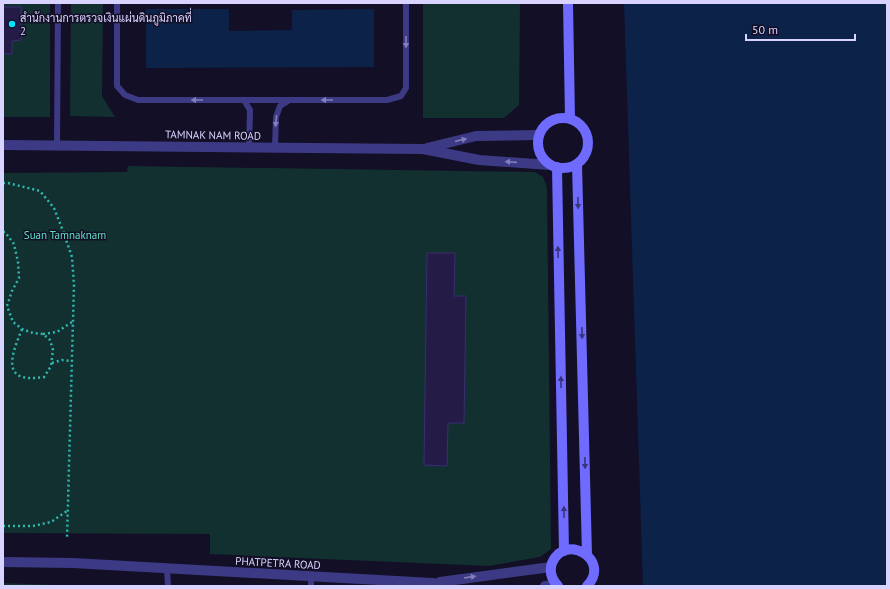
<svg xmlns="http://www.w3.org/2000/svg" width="890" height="589" viewBox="0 0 890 589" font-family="'PT Sans',Sarabun,sans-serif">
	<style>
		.green { fill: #12302f }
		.water { fill: #0c2248 }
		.building { fill: #241b47; stroke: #3b2d73 }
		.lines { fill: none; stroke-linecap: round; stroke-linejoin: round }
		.path { stroke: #2fb8b0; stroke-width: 2.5; stroke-dasharray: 2 3; stroke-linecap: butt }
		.service { stroke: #3d3a85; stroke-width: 6 }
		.tertiary { stroke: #3d3a85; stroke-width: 10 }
		.secondary { stroke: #6f6bff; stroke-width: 10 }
		.oneway { fill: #837fbc }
		.oneway2 { fill: #38347d }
		.poi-dot { fill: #00e5ff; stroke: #130f26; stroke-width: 1.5 }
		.labels { text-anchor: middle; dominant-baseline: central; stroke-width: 3; stroke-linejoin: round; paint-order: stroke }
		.poi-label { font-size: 11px; fill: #d9d4ff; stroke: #130f26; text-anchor: start }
		.street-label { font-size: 11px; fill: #d9d4ff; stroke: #130f26 }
		.park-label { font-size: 11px; fill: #5fe0c0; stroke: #130f26 }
	</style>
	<rect width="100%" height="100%" fill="#130f26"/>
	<!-- green -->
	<path class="green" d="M3,3h47v114h-47z
		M71,3h32l-1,93 13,21 -45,-1z
		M423,3h97l-1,102 -15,13h-81z
		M128,166l407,6 8,5 4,10 4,362 -11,8 -52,9 -278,-12v-20l-207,-1v-360l124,-1z
		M3,583l52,2v1h-52z"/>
	<!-- water -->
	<path class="water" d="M624,3h263v583h-244z
		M146,9h83v22l63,-1v-20l82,-1v58l-228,1z"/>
	<!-- building -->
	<path class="building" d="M3,7h18v33l-9,1v13h-9z
		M427,253h28l-1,43h12l-2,127h-16l-1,43 -23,-1z"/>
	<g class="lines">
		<!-- path -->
		<path class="path" d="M3,183h5l32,8 14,17 9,23 9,26 2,28 -7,253
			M3,232h2l9,12 4,18 1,16 -7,13 -5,15 6,16 9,7 11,4 10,1 7,6 3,10 -2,16 -7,11c-44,7 -33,-21 -22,-48
			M43,334l14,-2 15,-10
			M52,363l10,-3 9,1
			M3,526h30l18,-4 16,-11"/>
		<!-- service -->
		<path class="service" d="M117,3v83l8,9 13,5h249l14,-4 5,-8v-85
			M244,100l6,10 -1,37
			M57,145l1,-142
			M275,147l1,-30 4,-11 8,-5
			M167,569l1,17
			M311,586v-9"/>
		<!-- tertiary -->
		<path class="tertiary" d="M3,145l420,4 56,11 71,5
			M427,148l49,-12 63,-1
			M3,562l70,1 359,20 16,3
			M440,582l111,-15
			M545,586l12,-1"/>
		<!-- secondary -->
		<path class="secondary" d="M568,3l2,116
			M538 143a25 25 0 1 1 50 0a25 25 0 1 1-50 0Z
			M577,164l10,391
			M557,167l7,384
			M558,586c-6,-6 -9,-14 -6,-23 13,-31 60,-3 35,23"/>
	</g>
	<!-- one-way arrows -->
	<defs><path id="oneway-solid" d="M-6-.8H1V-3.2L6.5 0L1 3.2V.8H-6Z"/></defs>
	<g class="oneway">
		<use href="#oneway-solid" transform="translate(406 42) rotate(90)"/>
		<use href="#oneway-solid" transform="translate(197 100) rotate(-180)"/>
		<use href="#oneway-solid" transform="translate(327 100) rotate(-180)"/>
		<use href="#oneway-solid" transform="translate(276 121) rotate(96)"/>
		<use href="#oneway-solid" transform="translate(461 140) rotate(-13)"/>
		<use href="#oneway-solid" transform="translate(511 162) rotate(-176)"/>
		<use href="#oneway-solid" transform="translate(470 577) rotate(-9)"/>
	</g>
	<g class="oneway2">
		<use href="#oneway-solid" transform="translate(578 203) rotate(89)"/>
		<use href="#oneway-solid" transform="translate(558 252) rotate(-91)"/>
		<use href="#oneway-solid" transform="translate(582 333) rotate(89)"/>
		<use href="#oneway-solid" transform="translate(561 382) rotate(-91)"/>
		<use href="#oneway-solid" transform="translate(585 463) rotate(89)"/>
		<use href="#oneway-solid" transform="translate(564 512) rotate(-91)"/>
	</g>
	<!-- markers -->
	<circle class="poi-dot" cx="12" cy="24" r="4"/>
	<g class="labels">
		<!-- poi labels -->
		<g class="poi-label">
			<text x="20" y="18">สำนักงานการตรวจเงินแผ่นดินภูมิภาคที่<tspan x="20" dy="13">2</tspan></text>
		</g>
		<!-- street labels -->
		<g class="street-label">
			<text transform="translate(213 135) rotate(1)">TAMNAK NAM ROAD</text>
			<text transform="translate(278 563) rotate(3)">PHATPETRA ROAD</text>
		</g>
		<!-- park labels -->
		<g class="park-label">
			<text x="65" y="235">Suan Tamnaknam</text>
		</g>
	</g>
	<!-- border -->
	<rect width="890" height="589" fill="none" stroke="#d9d4ff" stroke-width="8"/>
	<!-- scale -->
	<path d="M746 34v6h109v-6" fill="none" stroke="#d9d4ff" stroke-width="2"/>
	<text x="752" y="34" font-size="12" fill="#d9d4ff" stroke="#130f26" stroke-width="3" paint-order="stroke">50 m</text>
</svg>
